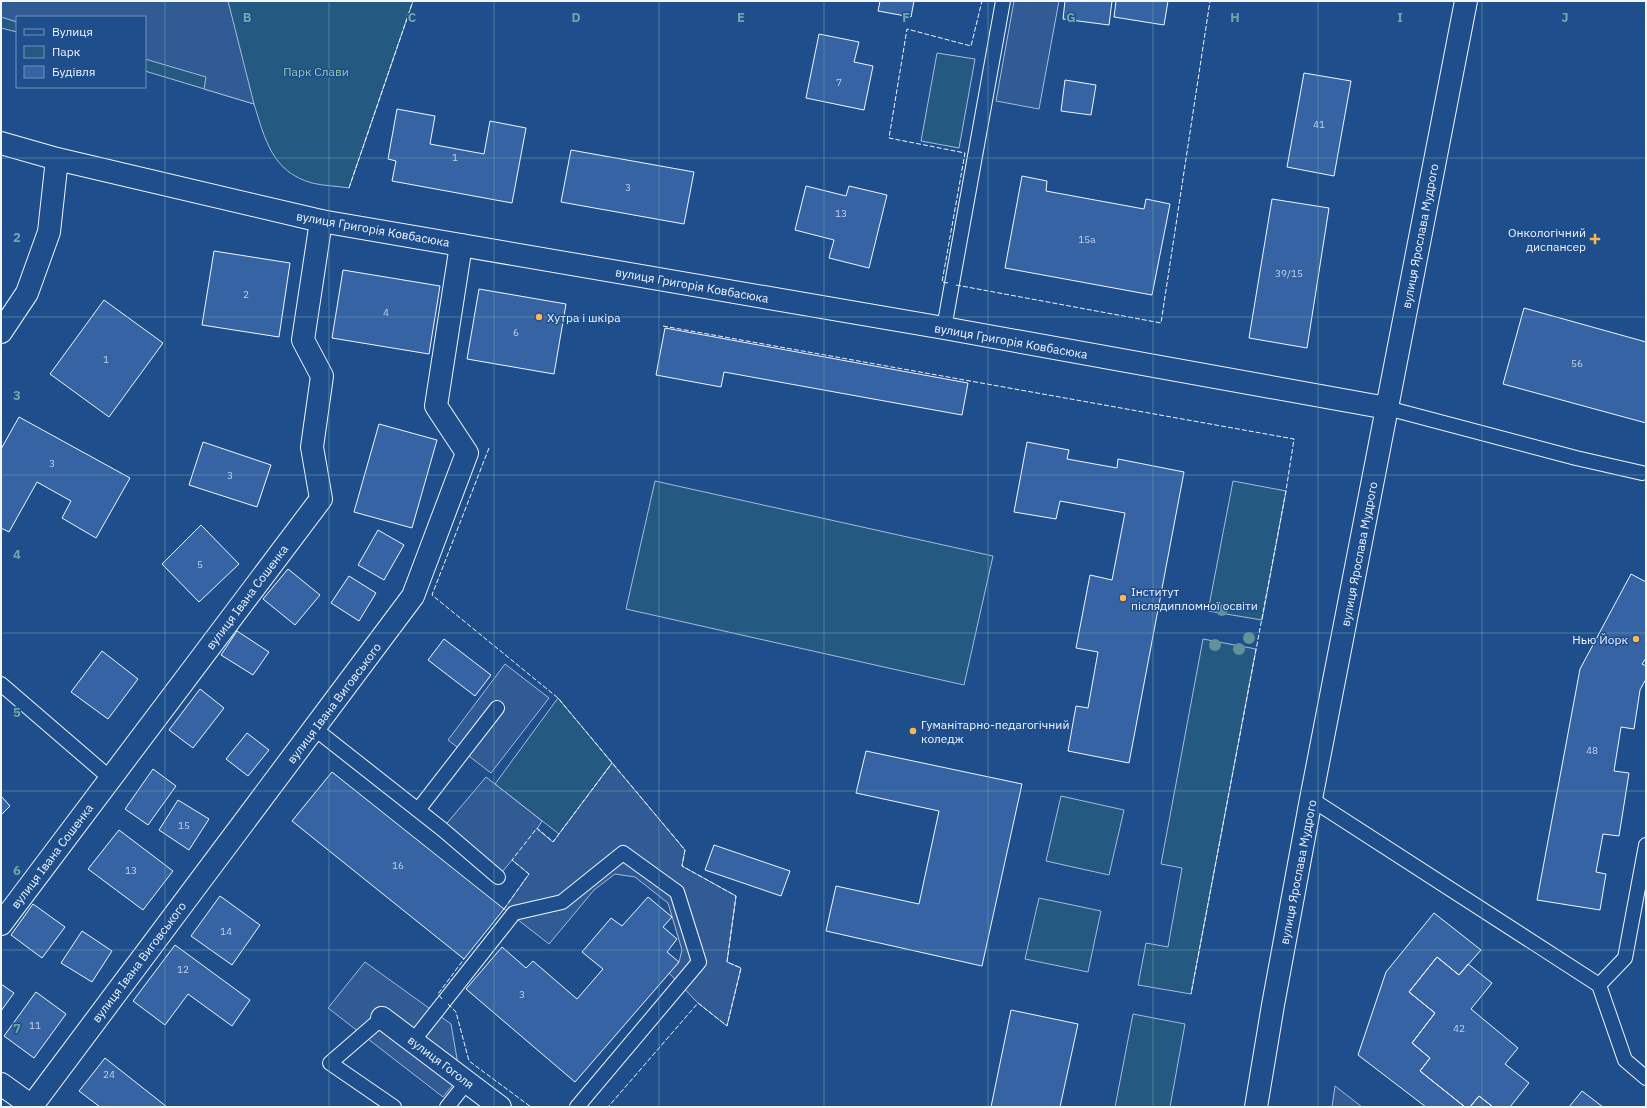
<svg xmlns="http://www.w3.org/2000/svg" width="1647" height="1108" viewBox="0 0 1647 1108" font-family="'IBM Plex Sans',sans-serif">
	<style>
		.green { fill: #245a82; stroke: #a8bbd7 }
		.parking { fill: #305b95; stroke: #a8bbd7 }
		.building { fill: #3563a3; stroke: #f2f6ff }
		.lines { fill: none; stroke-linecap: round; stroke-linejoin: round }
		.service-casing { stroke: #f2f6ff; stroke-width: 16 }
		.minor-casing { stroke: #f2f6ff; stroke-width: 24 }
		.tertiary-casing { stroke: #f2f6ff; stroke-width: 24 }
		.primary-casing { stroke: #f2f6ff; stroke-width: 24 }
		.service { stroke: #1f4e8c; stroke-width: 14 }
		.minor { stroke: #1f4e8c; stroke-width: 22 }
		.tertiary { stroke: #1f4e8c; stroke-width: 22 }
		.primary { stroke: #1f4e8c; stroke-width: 22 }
		.fence { stroke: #f2f6ff; stroke-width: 1; stroke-dasharray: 5 2; stroke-linecap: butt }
		.tree { fill: #61919a }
		.grid { fill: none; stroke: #6aa9a8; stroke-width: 1; stroke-opacity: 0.55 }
		.poi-dot { fill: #ffb74d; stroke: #1f4e8c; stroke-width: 1.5 }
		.labels { text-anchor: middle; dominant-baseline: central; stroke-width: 3; stroke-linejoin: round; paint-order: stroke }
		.number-label { font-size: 10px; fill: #c3d1e8 }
		.park-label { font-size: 12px; fill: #97c8a6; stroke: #1f4e8c }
		.street-label { font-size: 12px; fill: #f2f6ff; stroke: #1f4e8c }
		.poi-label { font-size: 12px; fill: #f2f6ff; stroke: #1f4e8c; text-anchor: start }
		.grid-label { font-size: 13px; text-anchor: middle; font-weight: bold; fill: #6aa9a8; stroke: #1f4e8c; stroke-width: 3; stroke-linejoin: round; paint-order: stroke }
	</style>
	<rect width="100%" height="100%" fill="#1f4e8c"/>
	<!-- green -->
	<path class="green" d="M1,1h412l-64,187c-12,-2 -25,-2 -37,-5 -40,-11 -47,-44 -58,-79l-109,-33v-54h-128v15l-16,-4z
		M937,53l38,6 -16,89 -38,-7z
		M655,481l338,75 -29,129 -338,-76z
		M1233,481l53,10 -24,129 -54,-9z
		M1203,639l53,10 -65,345 -53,-9 8,-42 22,4 14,-79 -21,-4z
		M558,698l54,65 -53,71 -64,-50z
		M1061,796l63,14 -15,65 -63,-14z
		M1039,898l62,13 -13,61 -63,-13z
		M1133,1014l52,10 -15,83h-55z"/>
	<!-- parking -->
	<path class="parking" d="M1,1h227l26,103 -50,-15 2,-12 -61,-18v-42h-128v5l-16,-5z
		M1014,1h45l-20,108 -43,-8z
		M505,664l44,34 -58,75 -43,-33z
		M612,763l73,87 -3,16 54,30 -9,66 14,6 -14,58 -29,-23 -29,-30 10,-11 3,-12 -14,-47 -33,-26 -20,-3 -21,16 -45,54 -45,-35 25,-35 -17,-14 -14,17 -56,-48 44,-52 56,44 -5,8 16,13z
		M365,962l86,62 9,52 -17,21 -115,-89z
		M1335,1086l27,21h-30z"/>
	<!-- building -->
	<path class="building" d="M880,1h34l-3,16 -33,-6z
		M1065,1h47l-3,24 -46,-6z
		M1116,1h52l-4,24 -50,-8z
		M819,34l40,8 -5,20 19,4 -9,44 -58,-12z
		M1304,73l47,8 -17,95 -47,-9z
		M1065,80l31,5 -5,30 -30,-4z
		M397,109l38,7 -5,28 54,10 6,-33 36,7 -14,75 -120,-22 4,-20 -8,-2z
		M571,150l123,22 -10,52 -123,-22z
		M1022,176l25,5 -1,10 98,18 2,-10 24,5 -18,91 -147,-27z
		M806,186l40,10 3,-10 38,9 -18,73 -40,-10 5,-18 -39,-10z
		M1272,199l57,9 -22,140 -58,-10z
		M214,251l76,12 -11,74 -77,-12z
		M343,270l97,16 -11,68 -97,-16z
		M479,289l87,15 -12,70 -87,-15z
		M104,300l59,43 -54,74 -59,-43z
		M1524,308l122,34v81l-143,-39z
		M665,328l303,55 -6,32 -238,-43 -3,15 -65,-12z
		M19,417l111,61 -34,60 -34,-20 9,-17 -34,-19 -28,50 -8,-4v-79z
		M379,424l58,16 -25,88 -58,-16z
		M203,442l68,23 -14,42 -68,-22z
		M1027,442l42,8 -2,9 50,9 1,-9 66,13 -55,291 -61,-12 8,-45 12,2 10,-56 -22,-4 14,-73 22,5 13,-67 -65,-12 -4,18 -42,-7z
		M201,525l38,39 -40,38 -37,-38z
		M378,530l26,15 -20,35 -26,-15z
		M288,569l32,26 -25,30 -32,-26z
		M1631,574l15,8v76l-4,6 4,2v13l-6,11 -6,39 -13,-2 -7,44 15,2 -10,63 -16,-2 -7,38 10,2 -6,36 -63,-10 43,-231z
		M349,576l27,17 -17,28 -28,-18z
		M237,631l32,21 -16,23 -32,-20z
		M444,639l47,36 -16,21 -47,-36z
		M102,651l36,28 -30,40 -37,-27z
		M200,689l24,19 -31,40 -24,-18z
		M247,733l22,17 -21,26 -22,-17z
		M866,751l156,33 -40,182 -156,-35 10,-45 83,18 20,-93 -83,-18z
		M153,769l23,17 -28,39 -23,-16z
		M332,772l172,137 -40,50 -172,-138z
		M1,796l9,10 -9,9z
		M178,800l31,19 -20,31 -30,-20z
		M119,830l54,41 -30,39 -55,-41z
		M714,845l76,26 -9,25 -76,-26z
		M220,896l40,29 -28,40 -41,-29z
		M648,897l24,20 -9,10 14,12 -10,13 12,10 -104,120 -109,-93 36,-42 24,21 7,-7 44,38 26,-30 -21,-17 29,-34 11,8z
		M33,904l32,23 -23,31 -31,-23z
		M1434,913l47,37 -22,25 -22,-18 -28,35 26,21 -23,30 18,15 -10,13 45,36h-39l-68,-52 28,-83z
		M82,931l30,20 -20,31 -31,-19z
		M175,945l75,55 -18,26 -44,-32 -23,31 -32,-24z
		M1437,957l22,18 9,-11 24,19 -21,26 47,39 -13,16 24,19 -19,24h-17l-14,-11 -9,11h-5l-45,-36 10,-13 -18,-15 23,-30 -26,-21z
		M1,984l13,9 -13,18z
		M36,992l30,22 -32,44 -30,-22z
		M1011,1010l67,14 -18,83h-69z
		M105,1058l62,49h-67l-21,-16z
		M1582,1091l21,16h-34z
		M1479,1096l14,11h-23z"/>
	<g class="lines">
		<!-- service casing -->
		<g class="service-casing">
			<path id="service" d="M944,328l59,-327
				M1387,408l189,50 66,15
				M1,684l109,94
				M315,729l127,100 56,48
				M1311,799l288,186 26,75 21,18
				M418,810l79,-102
				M1599,985l26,-27 21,-113
				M382,1018l-52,45 64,44
				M413,1041l101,-128 48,-11 61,-49 54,39 22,70 -122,145
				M447,1107l20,-25"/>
		</g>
		<!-- minor casing -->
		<g class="minor-casing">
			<path id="minor" d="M1,924l320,-425 -9,-52 10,-71 -19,-36 18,-119
				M382,1018l118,89
				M1,1084l32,23
				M31,1107l382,-511 54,-143 -31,-47 25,-161"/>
		</g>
		<!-- tertiary casing -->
		<g class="tertiary-casing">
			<path id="tertiary" d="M1,143l56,16 264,62 623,107 443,80
				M1,332l26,-39 22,-61 8,-73"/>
		</g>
		<!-- primary casing -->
		<g class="primary-casing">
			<path id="primary" d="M1256,1107l17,-102 38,-206 155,-798"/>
		</g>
		<!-- service -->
		<use href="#service" class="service"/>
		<!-- minor -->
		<use href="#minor" class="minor"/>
		<!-- tertiary -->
		<use href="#tertiary" class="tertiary"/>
		<!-- primary -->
		<use href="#primary" class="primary"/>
		<!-- fence -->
		<path class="fence" d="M349,188l64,-187
			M948,283l-6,-1 23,-129 -76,-15 18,-109 64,17 11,-45
			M956,285l205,38 49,-322
			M663,326l631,113 -8,52 -95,503
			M489,448l-57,147 126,103 127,152 -3,16 54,30 -9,66 14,6 -14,58 -29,-23 -90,104
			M504,909l25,-35 -17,-14 25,-32 16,14 59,-79
			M442,999l-4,-5 26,-35
			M448,1004l8,8 13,49 62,46"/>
	</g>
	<!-- trees -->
	<g class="tree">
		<circle cx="1222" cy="610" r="6"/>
		<circle cx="1249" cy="638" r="6"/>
		<circle cx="1215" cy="645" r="6"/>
		<circle cx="1239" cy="649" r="6"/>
	</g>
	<!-- grid -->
	<path class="grid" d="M165,1v1106M329,1v1106M494,1v1106M659,1v1106M824,1v1106M988,1v1106M1153,1v1106M1318,1v1106M1482,1v1106M1,158h1645M1,317h1645M1,475h1645M1,633h1645M1,791h1645M1,950h1645"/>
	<!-- markers -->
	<g class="poi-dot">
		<path d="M1593 233h4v4h4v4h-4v4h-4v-4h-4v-4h4z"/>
		<circle cx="539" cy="317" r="4"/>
		<circle cx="1123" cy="598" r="4"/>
		<circle cx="1636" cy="639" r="4"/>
		<circle cx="913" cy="731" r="4"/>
	</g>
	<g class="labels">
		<!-- number labels -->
		<g class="number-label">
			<text x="839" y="82">7</text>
			<text x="1319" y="124">41</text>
			<text x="455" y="157">1</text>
			<text x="628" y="187">3</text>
			<text x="841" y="213">13</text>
			<text x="1087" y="239">15а</text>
			<text x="1289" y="273">39/15</text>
			<text x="246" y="294">2</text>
			<text x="386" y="312">4</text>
			<text x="516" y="332">6</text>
			<text x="106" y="359">1</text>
			<text x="1577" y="363">56</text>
			<text x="52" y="463">3</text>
			<text x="230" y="475">3</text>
			<text x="200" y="564">5</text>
			<text x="1592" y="750">48</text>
			<text x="184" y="825">15</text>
			<text x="398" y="865">16</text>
			<text x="131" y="870">13</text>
			<text x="226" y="931">14</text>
			<text x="183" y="969">12</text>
			<text x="522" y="994">3</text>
			<text x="35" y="1025">11</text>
			<text x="1459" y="1028">42</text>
			<text x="109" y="1074">24</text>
		</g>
		<!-- park labels -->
		<g class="park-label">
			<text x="316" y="71">Парк Слави</text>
		</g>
		<!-- street labels -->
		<g class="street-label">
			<text transform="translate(373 229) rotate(10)">вулиця Григорія Ковбасюка</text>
			<text transform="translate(1420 236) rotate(-79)">вулиця Ярослава Мудрого</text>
			<text transform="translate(692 285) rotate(10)">вулиця Григорія Ковбасюка</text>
			<text transform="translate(1011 341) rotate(10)">вулиця Григорія Ковбасюка</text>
			<text transform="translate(1359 554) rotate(-79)">вулиця Ярослава Мудрого</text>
			<text transform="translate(247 597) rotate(-53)">вулиця Івана Сошенка</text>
			<text transform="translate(334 703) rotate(-53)">вулиця Івана Виговського</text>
			<text transform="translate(52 856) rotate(-53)">вулиця Івана Сошенка</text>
			<text transform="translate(1298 872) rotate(-79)">вулиця Ярослава Мудрого</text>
			<text transform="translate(139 962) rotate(-53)">вулиця Івана Виговського</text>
			<text transform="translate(441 1062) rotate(37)">вулиця Гоголя</text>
		</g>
		<!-- poi labels -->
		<g class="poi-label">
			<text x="1586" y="232" text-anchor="end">Онкологічний<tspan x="1586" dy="14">диспансер</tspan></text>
			<text x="547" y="317">Хутра і шкіра</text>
			<text x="1131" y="591">Інститут<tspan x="1131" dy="14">післядипломної освіти</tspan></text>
			<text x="1628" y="639" text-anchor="end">Нью Йорк</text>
			<text x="921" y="724">Гуманітарно-педагогічний<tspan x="921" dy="14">коледж</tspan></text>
		</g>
	</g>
	<g class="grid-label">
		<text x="247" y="22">B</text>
		<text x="412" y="22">C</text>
		<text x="576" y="22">D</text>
		<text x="741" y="22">E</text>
		<text x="906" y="22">F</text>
		<text x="1071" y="22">G</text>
		<text x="1235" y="22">H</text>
		<text x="1400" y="22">I</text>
		<text x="1565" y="22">J</text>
		<text x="17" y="242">2</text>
		<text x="17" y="400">3</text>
		<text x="17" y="559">4</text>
		<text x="17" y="717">5</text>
		<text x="17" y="875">6</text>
		<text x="17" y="1033">7</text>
	</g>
	<!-- border -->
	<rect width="1647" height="1108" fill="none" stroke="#f2f6ff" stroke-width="4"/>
	<!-- legend -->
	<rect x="16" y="16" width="130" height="72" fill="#1f4e8c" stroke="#7391ba"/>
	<rect x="24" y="29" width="20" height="6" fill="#1f4e8c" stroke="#7391ba"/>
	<text x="52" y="36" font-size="12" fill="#f2f6ff">Вулиця</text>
	<rect x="24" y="46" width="20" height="12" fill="#245a82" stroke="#7391ba"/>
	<text x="52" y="56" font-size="12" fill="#f2f6ff">Парк</text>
	<rect x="24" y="66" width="20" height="12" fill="#3563a3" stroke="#7391ba"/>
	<text x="52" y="76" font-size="12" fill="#f2f6ff">Будівля</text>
</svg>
